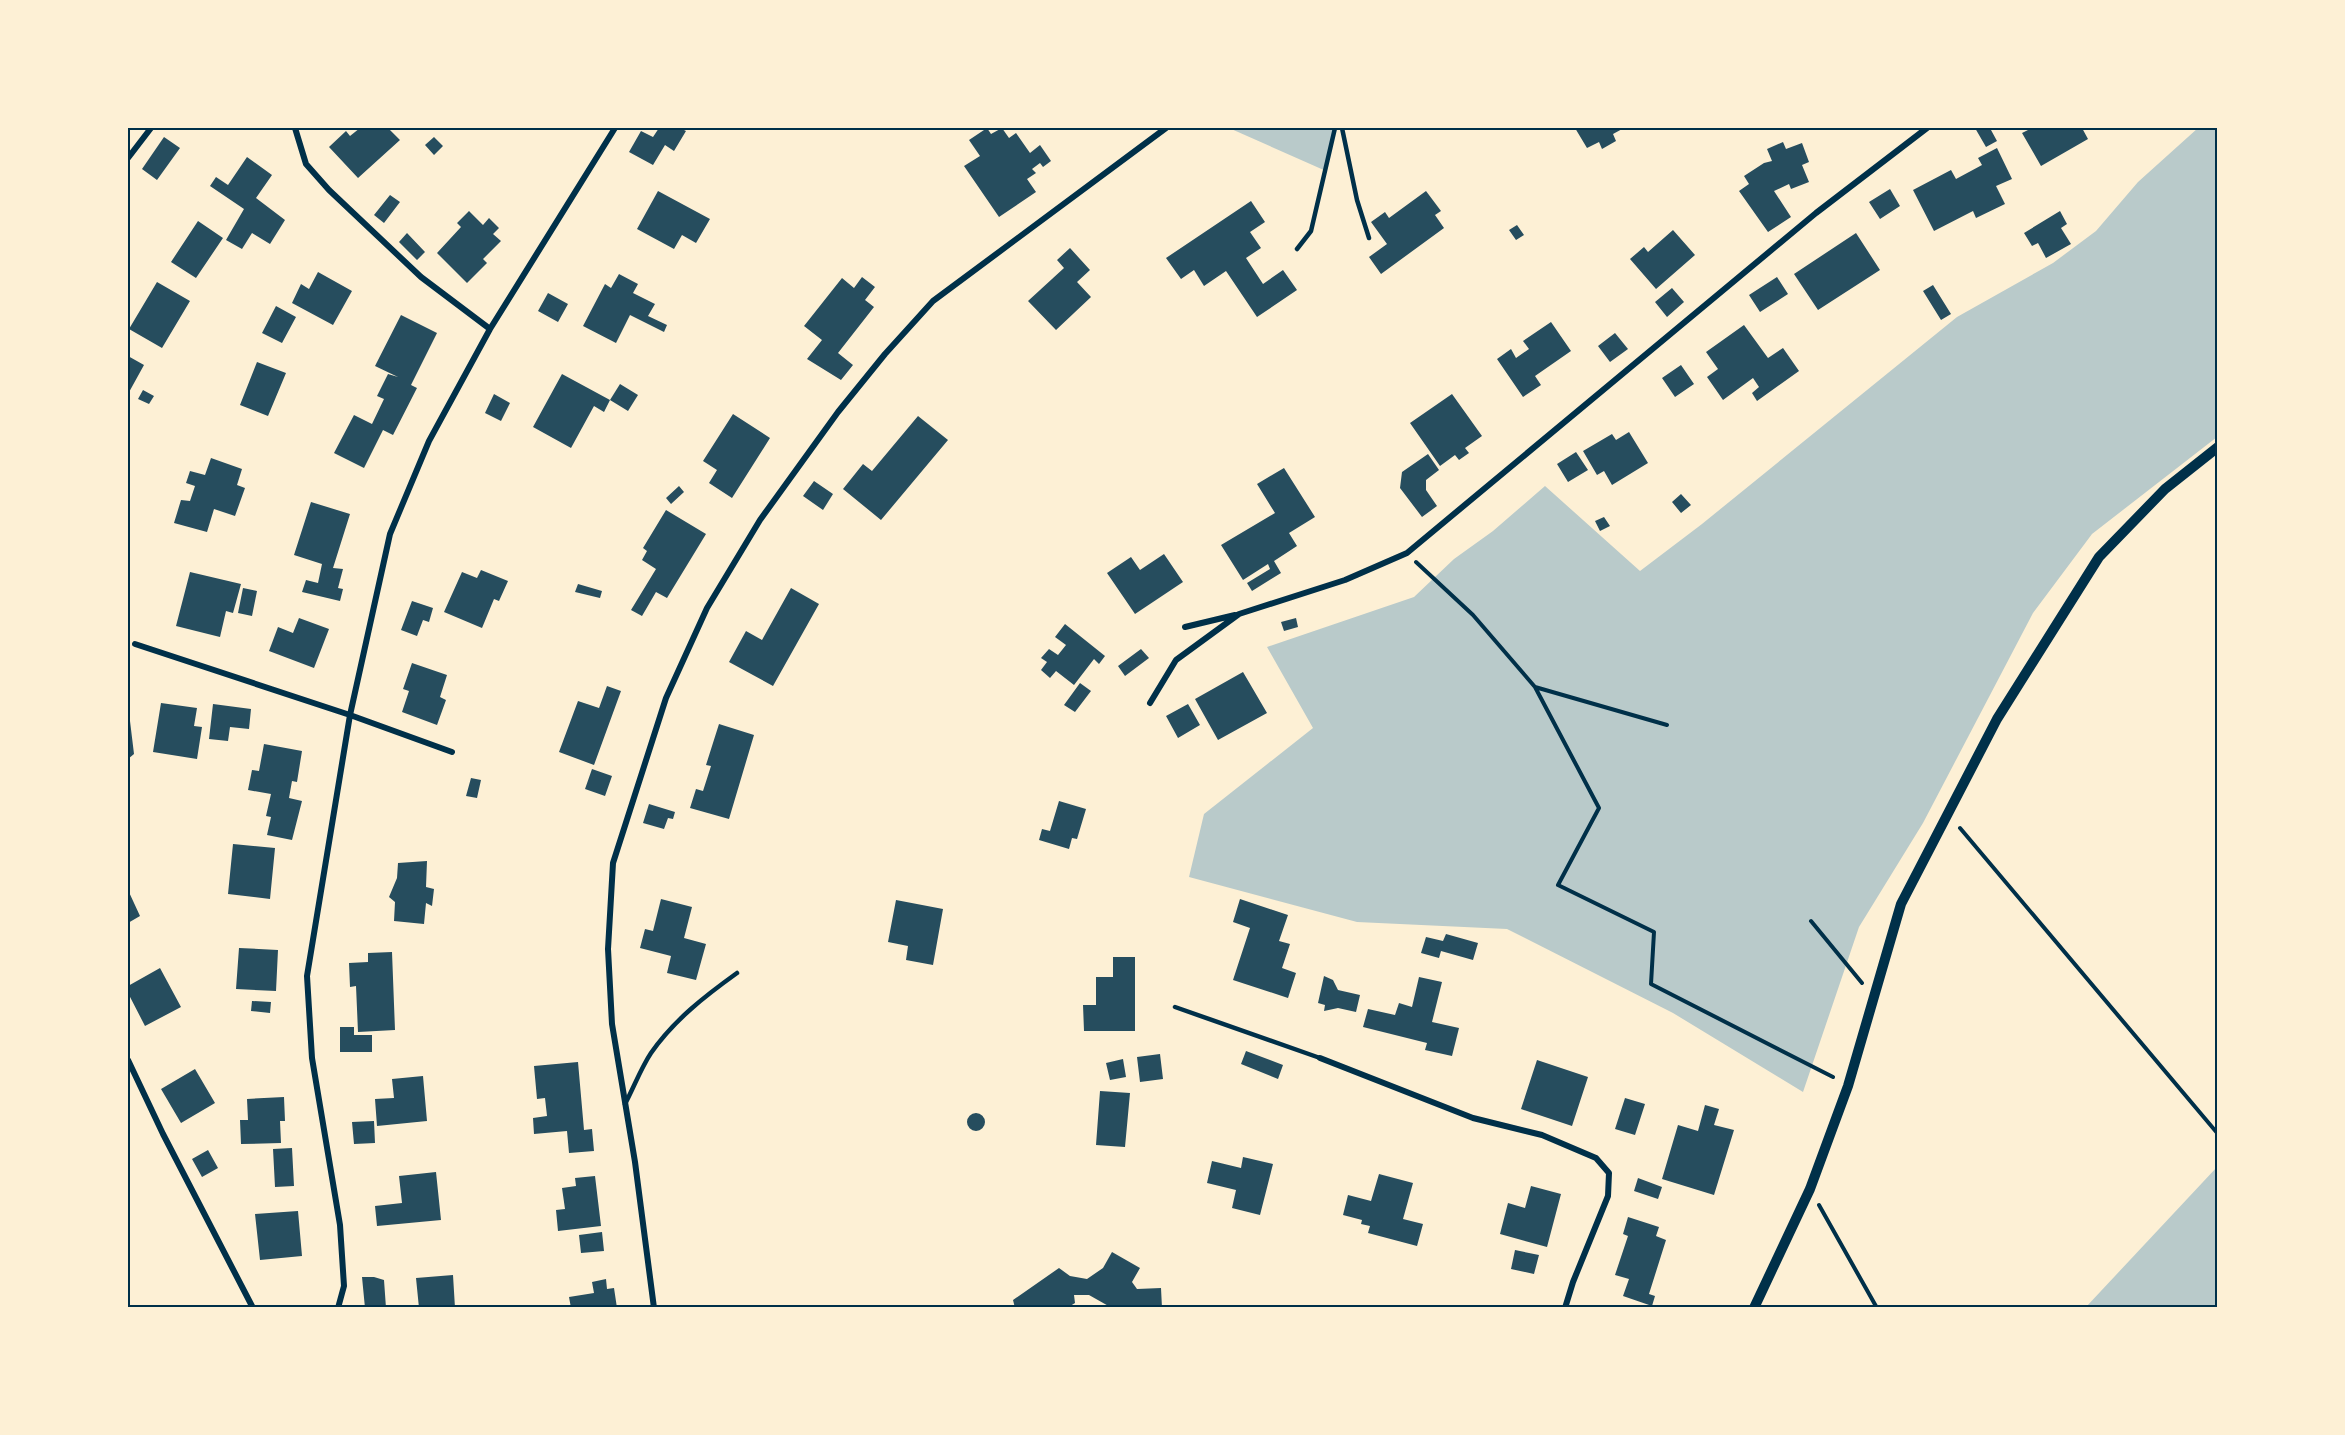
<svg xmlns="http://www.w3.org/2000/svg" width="2345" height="1435" viewBox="0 0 2345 1435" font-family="'Playfair Display',serif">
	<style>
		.green { fill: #b9caca }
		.building { fill: #264d5e }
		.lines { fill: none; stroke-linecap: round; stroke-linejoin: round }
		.path { stroke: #003049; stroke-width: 4 }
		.service { stroke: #003049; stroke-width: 4.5 }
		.minor { stroke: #003049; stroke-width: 6 }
		.tertiary { stroke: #003049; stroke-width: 10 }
		.neatline { fill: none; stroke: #003049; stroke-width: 2 }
	</style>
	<rect width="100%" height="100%" fill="#fdf0d5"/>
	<!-- green -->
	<path class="green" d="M1229,128h106l-9,43z
		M2198,128h19v309l-125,97 -59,79 -110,210 -64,104 -56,165 -130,-79 -166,-84 -150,-7 -168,-45 15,-63 109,-86 -46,-81 147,-50 40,-38 39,-28 52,-45 95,85 62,-47 255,-207 96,-54 43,-32 42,-49z
		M2217,1167v140h-131z"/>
	<!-- building -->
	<path class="building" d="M360,128h28l12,12 -42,38 -29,-31 17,-16 4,5z
		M659,128h21l6,3 -12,20 -9,-6 -12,20 -24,-13 12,-21 12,6z
		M987,128l4,6 11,-6 7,10 7,-5 14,20 10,-8 11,16 -8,6 -3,-4 -8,6 4,4 -9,6 9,13 -37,25 -35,-51 16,-10 -11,-16z
		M1575,128h49l-11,6 3,7 -14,8 -3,-7 -12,6z
		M1975,128h21l-5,2 6,11 -11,6z
		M2032,128h50l6,11 -47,27 -19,-33z
		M164,137l16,11 -23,32 -15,-11z
		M434,137l9,9 -9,9 -9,-10z
		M1783,142l3,7 16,-6 7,19 -7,3 7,17 -18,7 -2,-5 -15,7 17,26 -23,15 -29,-41 10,-7 -5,-8 20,-13 8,-2 -5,-12z
		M1997,148l15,31 -16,7 9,18 -29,14 -3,-7 -39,20 -21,-41 38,-20 5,9 26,-14 -4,-7z
		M247,157l25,18 -16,23 29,22 -15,24 -18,-11 -10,16 -16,-9 18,-31 -34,-23 6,-9 12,8z
		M1890,189l10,17 -20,13 -11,-17z
		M658,191l52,28 -14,24 -14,-8 -8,14 -37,-20z
		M1426,191l15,20 -6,4 9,13 -63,46 -12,-17 18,-13 -16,-22 14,-10 4,6z
		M390,195l10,7 -16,21 -10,-8z
		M1251,201l14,21 -15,10 11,16 -15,10 17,26 20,-14 14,20 -40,27 -31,-46 -22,15 -10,-16 -13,9 -15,-21z
		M469,211l14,14 6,-7 10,10 -6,6 8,7 -18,18 4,4 -20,20 -30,-30 24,-26 -4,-4z
		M2060,211l7,13 -6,4 10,16 -25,14 -8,-15 -6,3 -8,-13z
		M198,221l25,17 -27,40 -25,-16z
		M1517,225l7,10 -8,5 -7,-10z
		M1673,230l22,25 -39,34 -26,-30 14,-12 4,5z
		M407,233l18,19 -8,8 -18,-18z
		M1856,233l24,37 -62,40 -24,-36z
		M1070,248l20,22 -13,12 14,15 -35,33 -28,-29 36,-33 -7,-8z
		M318,272l34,19 -19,34 -41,-22 9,-19 8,5z
		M619,274l19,10 -5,9 22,11 -7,12 19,9 -3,7 -34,-17 -14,28 -33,-17 22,-42 6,4z
		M862,277l13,10 -10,13 9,7 -36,46 15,12 -12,15 -34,-21 15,-19 -18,-14 38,-48 12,10z
		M1777,277l11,17 -28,18 -11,-17z
		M157,282l33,19 -28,47 -33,-19z
		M1933,285l18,29 -10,6 -18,-29z
		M1672,288l12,14 -17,15 -12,-15z
		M548,293l20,11 -10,18 -20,-11z
		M276,306l20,11 -14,26 -20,-10z
		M401,315l36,18 -26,52 6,3 -24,47 -10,-5 -19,38 -30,-15 20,-38 18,9 12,-25 -7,-3 11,-22 10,3 -23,-11z
		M1551,322l20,29 -36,25 6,9 -18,12 -26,-38 14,-10 5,9 13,-9 -6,-8z
		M1744,325l24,33 15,-10 16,23 -42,30 -5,-8 7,-6 -6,-9 -30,22 -16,-23 11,-8 -12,-17z
		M1615,333l13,16 -18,13 -12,-16z
		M128,356l16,9 -16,29z
		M257,362l29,11 -18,43 -28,-11z
		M1681,365l13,19 -19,13 -13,-19z
		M562,374l48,26 10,-16 18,11 -10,16 -18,-11 -6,12 -10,-6 -23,42 -38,-21z
		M143,390l11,6 -5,8 -11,-5z
		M494,394l16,9 -9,18 -16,-8z
		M1452,394l30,42 -17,12 4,5 -10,7 -4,-5 -15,11 -30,-43z
		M733,414l37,24 -38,60 -23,-15 8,-13 -14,-9z
		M918,416l30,24 -67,80 -38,-31 20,-25 9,7z
		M1629,432l19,31 -36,22 -8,-14 -7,4 -14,-24 29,-17 4,6z
		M1576,452l12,18 -20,12 -11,-18z
		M1428,454l11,16 -13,10v10l11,16 -15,11 -22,-29 2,-16z
		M211,458l31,11 -5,16 8,3 -10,28 -21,-7 -7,23 -33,-9 7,-23 9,1 5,-15 -9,-3 4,-12 15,4z
		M1284,468l31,49 -26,16 8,13 -23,15 7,12 -29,18 -5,-8 23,-14 -2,-5 -25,16 -22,-35 54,-32 -18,-29z
		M814,481l19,13 -10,16 -20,-14z
		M679,486l5,6 -13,12 -5,-6z
		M1681,494l10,11 -10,8 -9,-11z
		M311,502l39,12 -17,54 10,1 -5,19 5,1 -3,12 -38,-9 4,-12 12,3 4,-19 -28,-9z
		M666,510l40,24 -39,64 -11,-6 -14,24 -11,-6 25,-41 -14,-9 5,-9 -4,-3z
		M1604,517l6,9 -10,5 -5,-10z
		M1164,554l19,28 -48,32 -28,-41 24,-16 9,13z
		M481,570l27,11 -9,20 -5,-2 -12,29 -38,-16 18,-40 15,6z
		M190,572l51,12 -8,29 -7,-2 -6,26 -44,-11z
		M578,584l24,7 -2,7 -25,-6z
		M243,588l14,3 -5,25 -14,-3z
		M791,588l28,16 -46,82 -44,-24 17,-31 16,9z
		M412,601l21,7 -4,14 -6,-2 -6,16 -16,-6z
		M299,618l30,11 -15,39 -45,-17 9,-24 15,6z
		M1296,618l2,9 -14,4 -3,-9z
		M1065,624l40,32 -6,8 -5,-5 -20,26 -18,-14 -6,7 -9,-8 6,-8 -6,-4 8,-9 9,6 8,-10 -11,-8z
		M1141,649l8,9 -24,18 -7,-10z
		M412,663l35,12 -7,22 6,3 -9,25 -35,-13 7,-21 -6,-2z
		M1243,672l24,41 -49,27 -23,-41z
		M1080,683l11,8 -16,21 -11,-7z
		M607,686l14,5 -27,74 -35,-13 19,-51 21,7z
		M161,703l36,5 -3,18 8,1 -5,32 -44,-7z
		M213,704l38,5 -2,20 -19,-2 -2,14 -19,-2z
		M1188,704l12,21 -22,13 -12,-22z
		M130,721l4,33 -6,5v-36z
		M719,724l35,11 -25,84 -39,-11 6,-19 7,2 8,-25 -5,-1z
		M264,744l38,7 -5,31 -5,-1 -3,17 13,3 -10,39 -25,-5 4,-18 -5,-1 5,-22 -23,-4 4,-20 7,1z
		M592,769l20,7 -7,20 -20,-7z
		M471,778l10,2 -4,18 -11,-2z
		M1059,801l27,8 -9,30 -5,-1 -3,11 -30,-9 3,-11 8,2z
		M649,804l26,8 -2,7 -5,-1 -4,11 -21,-6z
		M233,844l42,4 -5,51 -42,-5z
		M427,861l-1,26 8,2 -2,17 -6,-3 -2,21 -30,-3 1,-19 -6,-5 8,-19 1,-15z
		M128,890l12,26 -12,7z
		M661,899l31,8 -8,31 22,6 -10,36 -29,-7 4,-17 -31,-8 5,-19 8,2z
		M1240,899l48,16 -9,26 11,3 -8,24 14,5 -8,25 -55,-18 17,-52 -17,-6z
		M896,900l47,9 -10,56 -27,-5 2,-14 -20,-4z
		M1446,934l32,9 -5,17 -32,-9 -2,7 -18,-5 5,-16 17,4z
		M239,948l39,2 -2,41 -40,-2z
		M392,952l3,78 -37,2 -2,-46 -6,1 -1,-24 19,-1v-9z
		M1113,957h22v74h-51l-1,-26h13v-28h17z
		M160,968l21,39 -36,19 -17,-33v-7z
		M1324,976l9,4 5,10 22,5 -4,17 -18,-4 -14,3 1,-6 -7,-2z
		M1419,977l23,5 -10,40 27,6 -7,28 -27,-6 2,-7 -64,-16 5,-18 27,6 4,-12 13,4z
		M252,1001l19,1 -1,11 -19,-2z
		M340,1027h14v8h18v17h-32z
		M1246,1051l37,14 -5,14 -37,-15z
		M1160,1054l3,25 -23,3 -3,-25z
		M1123,1059l3,18 -16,3 -4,-17z
		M1537,1060l51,17 -16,49 -51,-17z
		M578,1062l6,68 8,-1 2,22 -25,2 -2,-22 -33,3 -1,-16 14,-2 -2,-18 -8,1 -3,-33z
		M195,1069l20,34 -34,20 -20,-34z
		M423,1076l4,45 -50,5 -2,-27 19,-1 -2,-19z
		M1100,1091l30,2 -5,54 -29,-2z
		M284,1097l1,24h-5l1,22 -40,1 -1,-24h8l-1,-21z
		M1625,1098l20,6 -10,31 -20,-6z
		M1705,1105l14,4 -5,16 20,5 -20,65 -52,-16 16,-54 20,6z
		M967 1122a9 9 0 1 1 18 0a9 9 0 1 1-18 0Z
		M374,1121l1,22 -21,1 -2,-22z
		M292,1148l2,38 -19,1 -2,-38z
		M208,1150l10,18 -16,9 -10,-18z
		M1243,1157l30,7 -13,51 -28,-7 4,-18 -29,-7 5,-22 29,7z
		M436,1172l5,48 -64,6 -2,-20 27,-3 -3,-27z
		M1379,1174l34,9 -10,36 20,5 -6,22 -49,-13 2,-7 -9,-2 1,-4 -19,-5 5,-20 23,6z
		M595,1176l6,50 -43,5 -2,-21 9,-1 -3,-21 14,-2 -1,-8z
		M1638,1178l24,9 -4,12 -24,-8z
		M1531,1186l30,8 -14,53 -47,-13 8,-31 17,5z
		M298,1211l4,45 -42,4 -5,-46z
		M1628,1217l31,10 -3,9 10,4 -17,54 6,2 -3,10 -29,-10 6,-17 -14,-4 13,-39 -5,-2z
		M602,1232l2,19 -23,2 -2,-18z
		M1515,1250l24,5 -5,19 -23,-5z
		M1112,1252l28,16 -8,14 5,7 24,-1 1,20h-50l-23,-13h-15l1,8 -8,5h-52l-2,-8 46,-32 11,8 17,3 16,-11z
		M453,1275l2,33h-36l-3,-30z
		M362,1277h12l10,3 2,28h-21z
		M606,1279l1,10 7,-1 3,20h-46l-2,-11 25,-4 -2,-11z"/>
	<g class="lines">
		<!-- path -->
		<path class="path" d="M1416,562l57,53 62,72 64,121 -41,77 96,47 -3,52 182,93
			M1535,687l132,38
			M1960,828l258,306
			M1811,921l51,62
			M1819,1205l58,103"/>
		<!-- service -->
		<path class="service" d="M1342,128l15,72 12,38
			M1297,249l14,-18 24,-103
			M1175,1007l145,51
			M625,1104c9,-17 16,-36 26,-51 23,-33 54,-57 86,-80"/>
		<!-- minor -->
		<path class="minor" d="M295,128l11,36 23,26 92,87 69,52
			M128,158l23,-30
			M1185,627l50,-12
			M135,644l215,71 102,37
			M1150,703l26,-43 63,-46 106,-34 62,-27 409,-340 111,-85
			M1320,1058l153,60 69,17 54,23 13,15 -1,23 -35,86 -8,26
			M128,1060l35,74 90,174
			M338,1308l6,-22 -4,-61 -28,-167 -5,-82 43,-261 40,-181 39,-93 61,-112 125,-201
			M654,1308l-19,-146 -23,-138 -4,-75 5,-86 53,-165 41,-90 53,-88 78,-108 47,-58 48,-53 233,-173"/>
		<!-- tertiary -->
		<path class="tertiary" d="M1754,1308l56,-119 38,-103 53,-182 96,-185 102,-162 66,-68 53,-42"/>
	</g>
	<!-- border -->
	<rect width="2345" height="1435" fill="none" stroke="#fdf0d5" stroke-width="258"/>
	<rect x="129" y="129" width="2087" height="1177" class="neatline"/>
</svg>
